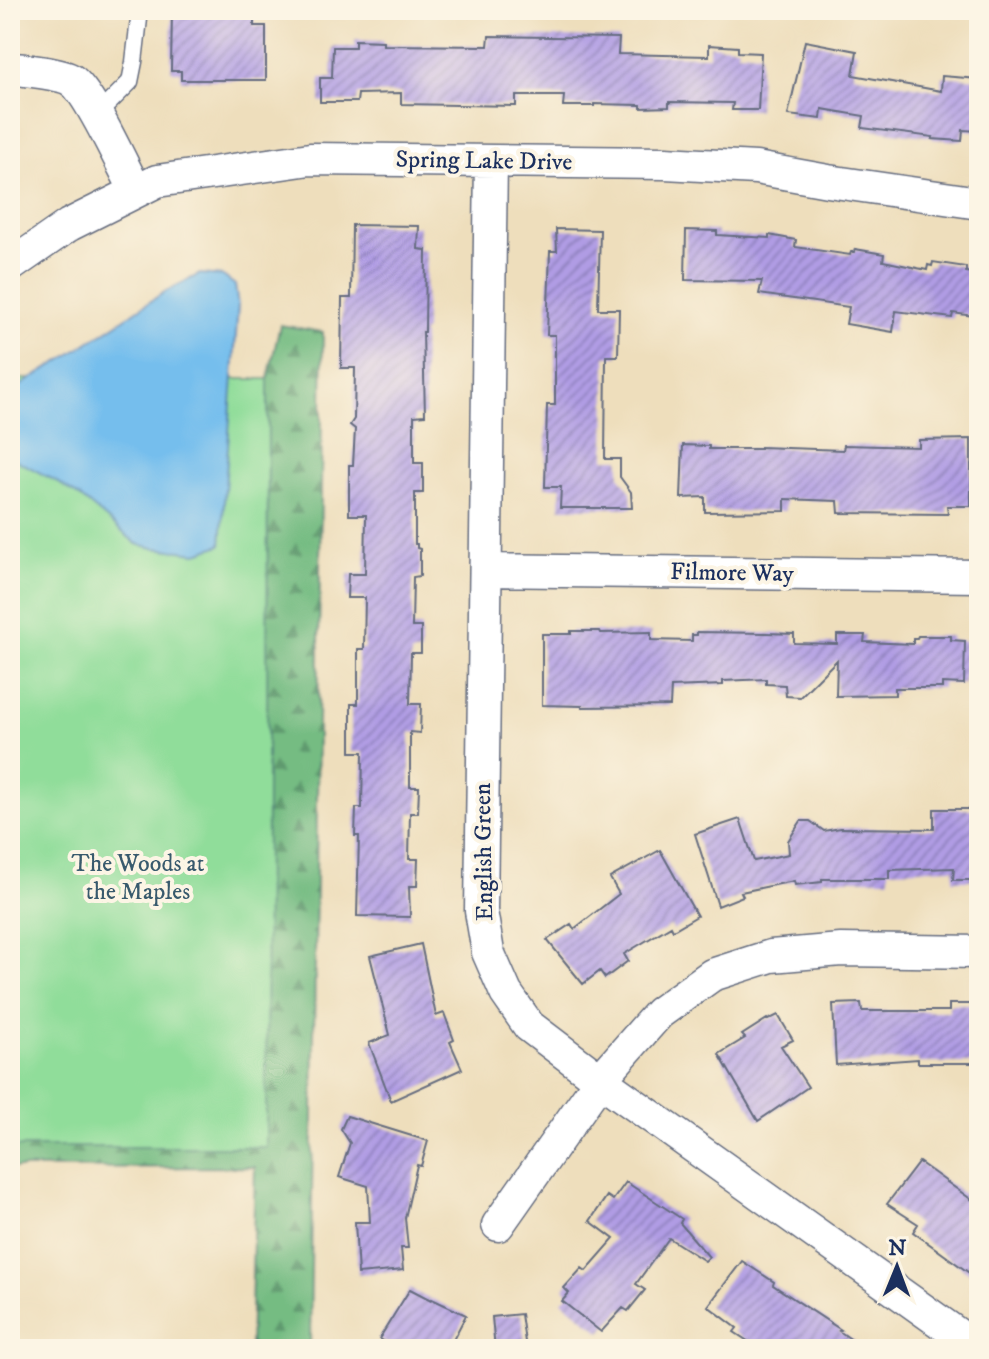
<svg xmlns="http://www.w3.org/2000/svg" width="989" height="1359" viewBox="0 0 989 1359" font-family="'IM FELL DW Pica',serif">
	<style>
		.forest { fill: url(#forest-firs); stroke: #487670; stroke-width: 2 }
		.park { fill: #90dd9a; stroke: #56867c; stroke-width: 2 }
		.water { fill: #75beed; stroke: #4876a6; stroke-width: 2 }
		.building { fill: url(#building-hatch) }
		.lines { fill: none; stroke-linecap: round; stroke-linejoin: round }
		.lane-casing { stroke: #656c7f; stroke-width: 19 }
		.street-casing { stroke: #656c7f; stroke-width: 35 }
		.lane { stroke: #fff; stroke-width: 16 }
		.street { stroke: #fff; stroke-width: 32 }
		.labels { text-anchor: middle; dominant-baseline: central; stroke-width: 8; stroke-linejoin: round; paint-order: stroke }
		.street-label { font-size: 24px; fill: #1b2f5e; stroke: #fcf5e5 }
		.park-label { font-size: 24px; fill: #385a6d; stroke: #fcf5e5 }
	</style>
	<defs>
		<pattern id="forest-firs" width="22" height="20" patternUnits="userSpaceOnUse" patternTransform="scale(2)"><rect width="22" height="20" fill="#74bc82"/><path d="M5 1l3.5 6h-7zM16 11l3.5 6h-7z" fill="#5e996e"/></pattern>
		<pattern id="building-hatch" width="6" height="6" patternUnits="userSpaceOnUse" patternTransform="scale(2)"><rect width="6" height="6" fill="#b09ce4"/><path d="M-1 1l2-2M0 6l6-6M5 7l2-2" fill="none" stroke="#8e80bc"/></pattern>
	</defs>
	<rect width="100%" height="100%" fill="#fcf5e5"/>
	<filter id="ink" filterUnits="userSpaceOnUse"><feTurbulence type="fractalNoise" baseFrequency=".0125" numOctaves="2"/><feDisplacementMap in="SourceGraphic" scale="16" xChannelSelector="R" yChannelSelector="G"/><feConvolveMatrix kernelMatrix="1 2 1 2 8 2 1 2 1" color-interpolation-filters="sRGB"/></filter>
	<filter id="wash" filterUnits="userSpaceOnUse"><feTurbulence type="fractalNoise" baseFrequency=".006" numOctaves="4" result="noise"/><feDisplacementMap in="SourceGraphic" scale="32" xChannelSelector="R" yChannelSelector="G"/><feGaussianBlur stdDeviation="1.8" result="paint"/><feColorMatrix in="noise" values="0 0 0 0 0 0 0 0 0 0 0 0 0 0 0 0 0 1.4 0 .05"/><feComposite in="paint" operator="in"/></filter>
	<g filter="url(#wash)">
		<rect width="100%" height="100%" fill="#eedebc"/>
		<!-- forest -->
		<path class="forest" d="M280,325l43,7 -13,1017h-60l5,-182 -245,1v-644l257,84 1,-229z"/>
		<!-- park -->
		<path class="park" d="M10,379h258l-2,768h-256z"/>
		<!-- water -->
		<path class="water" d="M200,274l23,2 12,9 3,21 -17,239 -24,8 -43,-5 -17,-4 -57,-47 -26,-17 -44,-23v-65l55,-34 101,-67z"/>
		<g id="blocks">
			<!-- building -->
			<path class="building" d="M172,10h82v16h12v54h-85v-9h-10z
				M489,36l130,2 -1,16 91,2v-11l29,2v5l23,1 -3,57h-26l1,-7 -64,-1v5l-28,1v-3l-47,-1v2h-31l1,-10h-48v10l-115,-2v-11l-43,1 -1,8h-37v-24h12l1,-31h22v-7l28,1v4l105,1z
				M805,41l52,10 -4,24 88,16 1,-15 37,3v52l-16,-1 -1,11 -30,-2 1,-2 -71,-9 2,-12 -42,-7 -1,10 -33,-4z
				M352,225l67,1 -1,23 8,1 -1,82h-2l2,83 -11,1v47h9v30h-8v51h2v4l3,1v27l-7,1 -1,50h9v26h-10l-1,51h11l-1,29 -10,-1v55h9l-1,26h-8l-1,46h9l-1,27h-8l1,31 -53,-1 2,-80h-4l1,-28h6l1,-56h-12v-48h7v-55h6l1,-51h-18l1,-24h17l1,-59h-17v-50h4l2,-36 -5,-4 4,-6 1,-51h-14l1,-70h9z
				M556,229l44,1 -2,79h21l-1,47h-12l-1,103h15v18l11,15 1,16h-72l1,-21h-16l2,-82h8v-70h-8l3,-84h7z
				M686,230l31,1v4l52,3v-3l27,5 -1,7 55,8 1,-3h3l1,-3 29,5 -1,7 44,9 1,-5 4,1 1,-4 33,5v5l13,3 -5,41 -21,-3 -1,5 -56,-7 -3,21 -47,-8 3,-17 -90,-13 3,-13 -77,-1z
				M971,439v67h-24l1,8 -109,-1 -1,-12 -53,-2v12l-80,1v-15l-24,1 2,-53 26,1v3h51v-2l83,3 1,-5 75,2v-7z
				M571,631h29l1,2 50,-1v8l41,1v-6h5v-3l69,1 28,1v9l43,1v-9h28l-1,7 49,2v-6h4l1,-2h33v4l14,1 -1,43 -22,-1v5h-47v7l-59,1 1,-36 -37,37 -14,-1 -1,-11 -19,-1v-5l-43,2v4l-52,2 -1,19 -88,1v-1l-40,-1v-71h29z
				M934,809h45v71h-26l1,-12 -65,2v9h-67v3l-27,3 -1,-4 -53,11 2,4 -25,10 -23,-72 45,-15 14,42 35,-7 -1,-13 13,-20h9l14,10 16,-3 94,1z
				M660,850l37,66 -24,14 -2,-4 -47,28 4,7 -23,17 -5,-7 -17,13 -36,-44 24,-16 3,5 45,-35 -9,-16z
				M421,944l15,72 8,-3 10,27 -4,2 12,27 -71,32 -22,-58 21,-8 -20,-79z
				M861,1003l1,8h87v-7h28l-2,59h-57v-4l-82,6 -3,-61z
				M778,1015l15,25 -12,6 27,41 -50,34 -39,-67 26,-16 -3,-3 25,-16 1,1z
				M347,1116l81,25 -7,25 -4,-1 -12,53 3,30h-7l2,22 -45,4 -3,-52h15l-2,-36 -29,-9 11,-34 -9,-14z
				M919,1162l60,43v75l-66,-48 5,-8 -31,-20z
				M626,1182l56,37 -2,4 29,34 -4,4 -36,-23 -33,46 9,6 -17,21 -5,-3 -22,24 -39,-31 7,-8 -5,-5 18,-20 4,3 28,-32 -24,-18 17,-25 6,4z
				M742,1261l32,21 -1,3 68,45 -2,1 26,18h-105l-26,-17 3,-4 -29,-22z
				M410,1289l21,11 1,-1 34,16 -15,29 -10,-5 -7,10h-38l-17,-10z
				M521,1314l5,35h-31l-3,-32z"/>
		</g>
	</g>
	<g filter="url(#ink)">
		<use href="#blocks" fill-opacity="0" stroke="#656c7f" stroke-width="2"/>
		<g class="lines">
			<!-- lane casing -->
			<g class="lane-casing">
				<path id="lane" d="M97,115l33,-33 4,-20 6,-52"/>
			</g>
			<!-- street casing -->
			<g class="street-casing">
				<path id="street" d="M10,69c11,0 52,5 61,11 18,11 53,89 65,111
					M491,161l-10,750 7,41 18,41 23,33 71,54 378,269
					M10,266l59,-41 88,-44 153,-22 355,4 91,5 72,13 151,22
					M486,570l493,6
					M498,1225l102,-145 59,-67 53,-38 59,-19 70,-6 138,2"/>
			</g>
			<!-- lane -->
			<use href="#lane" class="lane"/>
			<!-- street -->
			<use href="#street" class="street"/>
		</g>
	</g>
	<g class="labels">
		<!-- street labels -->
		<g class="street-label">
			<text transform="translate(484 161) rotate(1)">Spring Lake Drive</text>
			<text transform="translate(732 573) rotate(1)">Filmore Way</text>
			<text transform="translate(484 852) rotate(-91)">English Green</text>
		</g>
		<!-- park labels -->
		<g class="park-label">
			<text x="138" y="864">The Woods at<tspan x="138" dy="28">the Maples</tspan></text>
		</g>
	</g>
	<!-- margin -->
	<rect width="989" height="1359" fill="none" stroke="#fcf5e5" stroke-width="40"/>
	<!-- north arrow -->
	<g transform="translate(897 1267) rotate(1)" stroke="#fcf5e5" stroke-width="6" paint-order="stroke">
	<path d="M0-6L14 30L0 20L-14 30Z" fill="#1b2f5e"/>
	<text y="-12" font-size="22" font-weight="bold" text-anchor="middle" fill="#1b2f5e">N</text>
	</g>
</svg>
